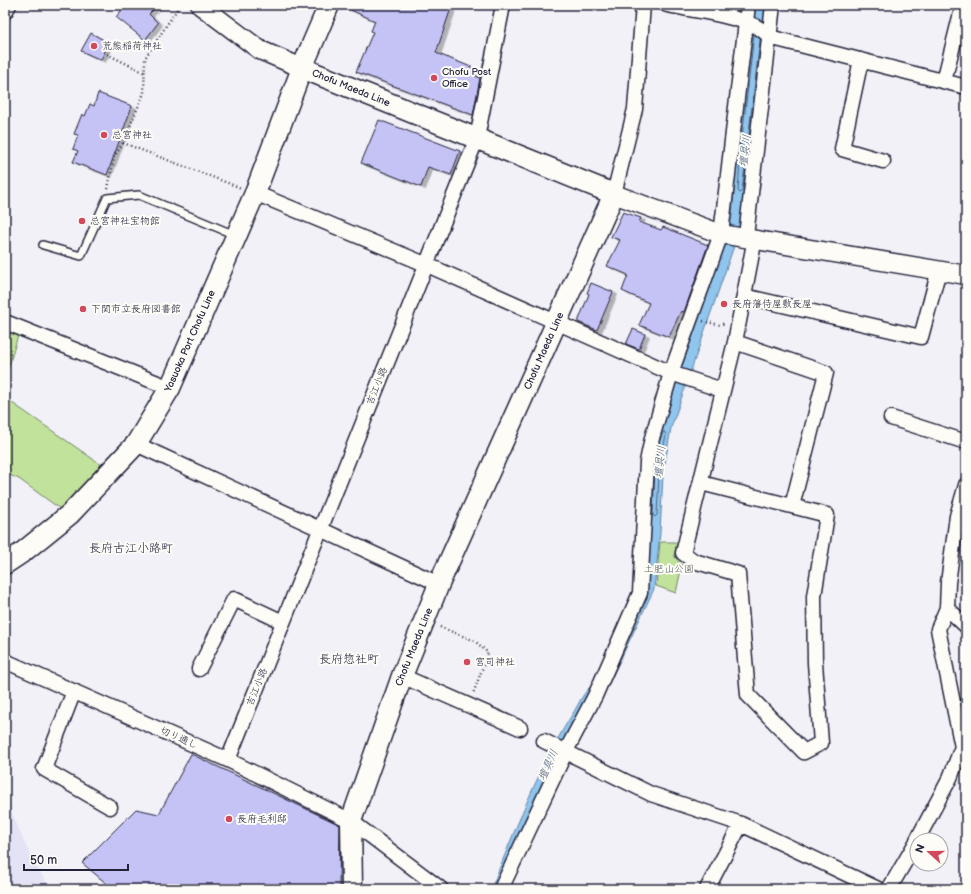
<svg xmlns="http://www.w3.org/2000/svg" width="971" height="894" viewBox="0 0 971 894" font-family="'Balsamiq Sans','Klee One',sans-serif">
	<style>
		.built { fill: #e4e3f6 }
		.green { fill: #c0e29b; stroke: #71826b }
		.water { fill: #90c5ed; stroke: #6484a6 }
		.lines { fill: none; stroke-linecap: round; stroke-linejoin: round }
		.shore { stroke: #4e6382; stroke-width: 1 }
		.building { fill: #c5c3f5; stroke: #22223b; filter: url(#shadow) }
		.service-casing { stroke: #22223b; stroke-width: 10 }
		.minor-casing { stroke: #22223b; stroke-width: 17 }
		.tertiary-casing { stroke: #22223b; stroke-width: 21 }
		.secondary-casing { stroke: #22223b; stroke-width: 23 }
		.path { stroke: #22223b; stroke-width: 2.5; stroke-dasharray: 1 3; stroke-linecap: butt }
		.service { stroke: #fdfcf7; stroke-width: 7 }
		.minor { stroke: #fdfcf7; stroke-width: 14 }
		.tertiary { stroke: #fdfcf7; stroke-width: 18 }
		.secondary { stroke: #fdfcf7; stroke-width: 20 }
		.poi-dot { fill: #d1495b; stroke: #fdfcf7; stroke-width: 1.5 }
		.labels { text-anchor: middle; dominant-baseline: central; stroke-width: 4; stroke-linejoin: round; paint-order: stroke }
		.poi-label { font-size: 10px; fill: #22223b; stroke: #fdfcf7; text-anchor: start }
		.street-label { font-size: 10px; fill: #22223b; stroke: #fdfcf7 }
		.park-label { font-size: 10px; fill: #515c58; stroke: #fdfcf7 }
		.water-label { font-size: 11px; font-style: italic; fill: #485b79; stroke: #fdfcf7 }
		.quarter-label { font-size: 12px; fill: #22223b; stroke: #fdfcf7 }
	</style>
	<defs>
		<filter id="shadow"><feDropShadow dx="4.5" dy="2.5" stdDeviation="0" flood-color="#0004"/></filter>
	</defs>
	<rect width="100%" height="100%" fill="#f2f1f7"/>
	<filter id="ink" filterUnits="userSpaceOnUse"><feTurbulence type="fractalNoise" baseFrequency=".025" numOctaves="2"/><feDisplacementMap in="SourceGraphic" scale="8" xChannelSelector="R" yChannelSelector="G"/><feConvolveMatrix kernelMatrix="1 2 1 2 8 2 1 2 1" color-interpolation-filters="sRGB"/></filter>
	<g filter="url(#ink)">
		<!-- built -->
		<path class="built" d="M5,796l27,64 19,29h-46z"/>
		<!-- green -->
		<path class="green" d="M5,322l15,7 -15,50z
			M5,398l98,68 -40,45 -44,-32 -14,-6z
			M660,542h17l-3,14 8,9 -6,28 -20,-7z"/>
		<!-- water -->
		<path class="water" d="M754,5h15l-26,215 -72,208 -8,47 -3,58 -6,56 -49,103 -13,3 -27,43 -18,34 -49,117h-7c25,-61 48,-123 84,-179 6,-11 11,-22 22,-28l43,-75 12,-146 17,-62 63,-181 5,-72z"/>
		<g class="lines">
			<!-- shore -->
			<path class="shore" d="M754,35l-13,111 -3,45 2,2 2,-2 18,-151
				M664,432l2,2 -7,40 -2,41 -2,2 -2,-2c1,-16 1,-74 11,-83z"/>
		</g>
		<!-- building -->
		<path class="building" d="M126,5h32l-9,9 9,9 -13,17 -29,-23z
			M340,5h112l-16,48 40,16 -2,6 6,3 -7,37 -117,-43 17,-40 -2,-1 4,-10z
			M91,33l18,10 -8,17 -20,-9z
			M98,93l34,13 -25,69 -34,-13 5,-11 -5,-2 5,-14 -4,-1 8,-20 3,2 5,-12 4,2z
			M379,120l81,31 -9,24 -23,-8 -7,20 -60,-24z
			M623,212l18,6 -2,4 22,8 2,-3 45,18 -24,67 -3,-1 -12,26 -30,-12 10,-22 -27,-12 6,-16 -21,-9 13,-26 -9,-3z
			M591,283l22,9 -16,38 -19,-8 11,-28 -2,-1z
			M633,329l12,5 -6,15 -13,-5z
			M191,754l149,71 -1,64h-226l-31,-26 54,-54 23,5z"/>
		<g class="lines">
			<!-- service casing -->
			<g class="service-casing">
				<path id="service" d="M43,245l38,11 26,-58 32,-3 96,40"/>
			</g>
			<!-- minor casing -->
			<g class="minor-casing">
				<path id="minor" d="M667,5c24,5 89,12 102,32l197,50
					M5,12l4,-7
					M861,60l-19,89 41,12
					M944,81l19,-76
					M255,193l170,71 246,109 51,17
					M614,194l21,-85 8,-104
					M746,236l27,-231
					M744,296l177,41 18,-67
					M5,322l165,66
					M735,342l91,31 -34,133
					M891,418l75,24
					M136,444l303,140
					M701,483l126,32 -13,81 1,67 6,80 -17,9 -56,-57 -10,-121 -44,-13 -11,-8 52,-211 20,-104
					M947,608l19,18
					M5,661l223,99 123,61 90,68
					M199,669l35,-70 49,23
					M402,676l118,52
					M74,691l-30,78 66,38
					M544,741l107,53 90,30 137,65
					M228,760l249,-622 26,-133
					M917,840l33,-62 12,-31 -24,-118 9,-21 1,-25 9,-67 9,-31
					M501,889l65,-138 29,-55 45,-103 7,-131 5,-24 19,-65 50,-139 27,-229
					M707,889l34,-65
					M889,889l28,-48"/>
			</g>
			<!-- tertiary casing -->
			<g class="tertiary-casing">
				<path id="tertiary" d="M200,5l60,45 42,18
					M614,194l107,40 245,41"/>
			</g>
			<!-- secondary casing -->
			<g class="secondary-casing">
				<path id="secondary" d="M302,68l312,126 -175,390 -37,92 -51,145 1,68
					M5,564l18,-12 47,-38 66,-70 34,-56 85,-195 47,-125 27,-63"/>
			</g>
			<!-- path -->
			<path class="path" d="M107,54l38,19
				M123,143l118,45
				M108,189l6,-32 9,-14 21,-50 1,-35 35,-53
				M5,229v6
				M703,321l17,4 5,-2
				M440,627l35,14 13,12 -15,41"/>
			<!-- service -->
			<use href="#service" class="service"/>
			<!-- minor -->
			<use href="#minor" class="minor"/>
			<!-- tertiary -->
			<use href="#tertiary" class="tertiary"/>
			<!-- secondary -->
			<use href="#secondary" class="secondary"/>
		</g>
	</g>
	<!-- markers -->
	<g class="poi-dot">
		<circle cx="94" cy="46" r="4"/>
		<circle cx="434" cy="78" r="4"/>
		<circle cx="104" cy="135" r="4"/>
		<circle cx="82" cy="221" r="4"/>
		<circle cx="724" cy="304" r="4"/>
		<circle cx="83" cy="309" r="4"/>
		<circle cx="467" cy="662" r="4"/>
		<circle cx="229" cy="819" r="4"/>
	</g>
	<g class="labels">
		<!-- poi labels -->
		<g class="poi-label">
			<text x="102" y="46">荒熊稲荷神社</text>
			<text x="442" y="72">Chofu Post<tspan x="442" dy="12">Office</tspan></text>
			<text x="112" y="135">忌宮神社</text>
			<text x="90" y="221">忌宮神社宝物館</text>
			<text x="732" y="304">長府藩侍屋敷長屋</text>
			<text x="91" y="309">下関市立長府図書館</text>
			<text x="475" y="662">宮司神社</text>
			<text x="237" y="819">長府毛利邸</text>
		</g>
		<!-- street labels -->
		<g class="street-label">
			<text transform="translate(351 88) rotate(22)">Chofu Maeda Line</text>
			<text transform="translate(190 341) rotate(-66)">Yasuoka Port Chofu Line</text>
			<text transform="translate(544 351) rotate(-66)">Chofu Maeda Line</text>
			<text transform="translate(377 386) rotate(-68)">吉江小路</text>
			<text transform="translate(414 647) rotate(-68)">Chofu Maeda Line</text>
			<text transform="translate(257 687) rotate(-68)">吉江小路</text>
			<text transform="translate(179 738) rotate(24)">切り通し</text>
		</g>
		<!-- park labels -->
		<g class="park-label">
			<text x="669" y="569">土肥山公園</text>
		</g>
		<!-- water labels -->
		<g class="water-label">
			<text transform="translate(745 151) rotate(-83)">壇具川</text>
			<text transform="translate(660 462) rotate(-85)">壇具川</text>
			<text transform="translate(548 765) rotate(-66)">壇具川</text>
		</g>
		<!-- quarter labels -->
		<g class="quarter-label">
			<text x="131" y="548">長府古江小路町</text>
			<text x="349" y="659">長府惣社町</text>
		</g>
	</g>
	<!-- margin -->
	<rect width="971" height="894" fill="none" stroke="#fdfcf7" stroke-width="20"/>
	<rect x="10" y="10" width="951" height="874" fill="none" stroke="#22223b" stroke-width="1.5" filter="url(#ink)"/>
	<!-- north arrow -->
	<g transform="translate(929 852) rotate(291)"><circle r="19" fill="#fdfcf7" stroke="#a5a5ac"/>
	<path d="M0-3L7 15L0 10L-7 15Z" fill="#d1495b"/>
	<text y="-6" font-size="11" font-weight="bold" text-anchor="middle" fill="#22223b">N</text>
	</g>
	<!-- scale -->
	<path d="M24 864v6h104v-6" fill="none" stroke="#22223b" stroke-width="2"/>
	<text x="30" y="864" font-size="12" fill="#22223b" stroke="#fdfcf7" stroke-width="3" paint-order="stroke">50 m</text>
</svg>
